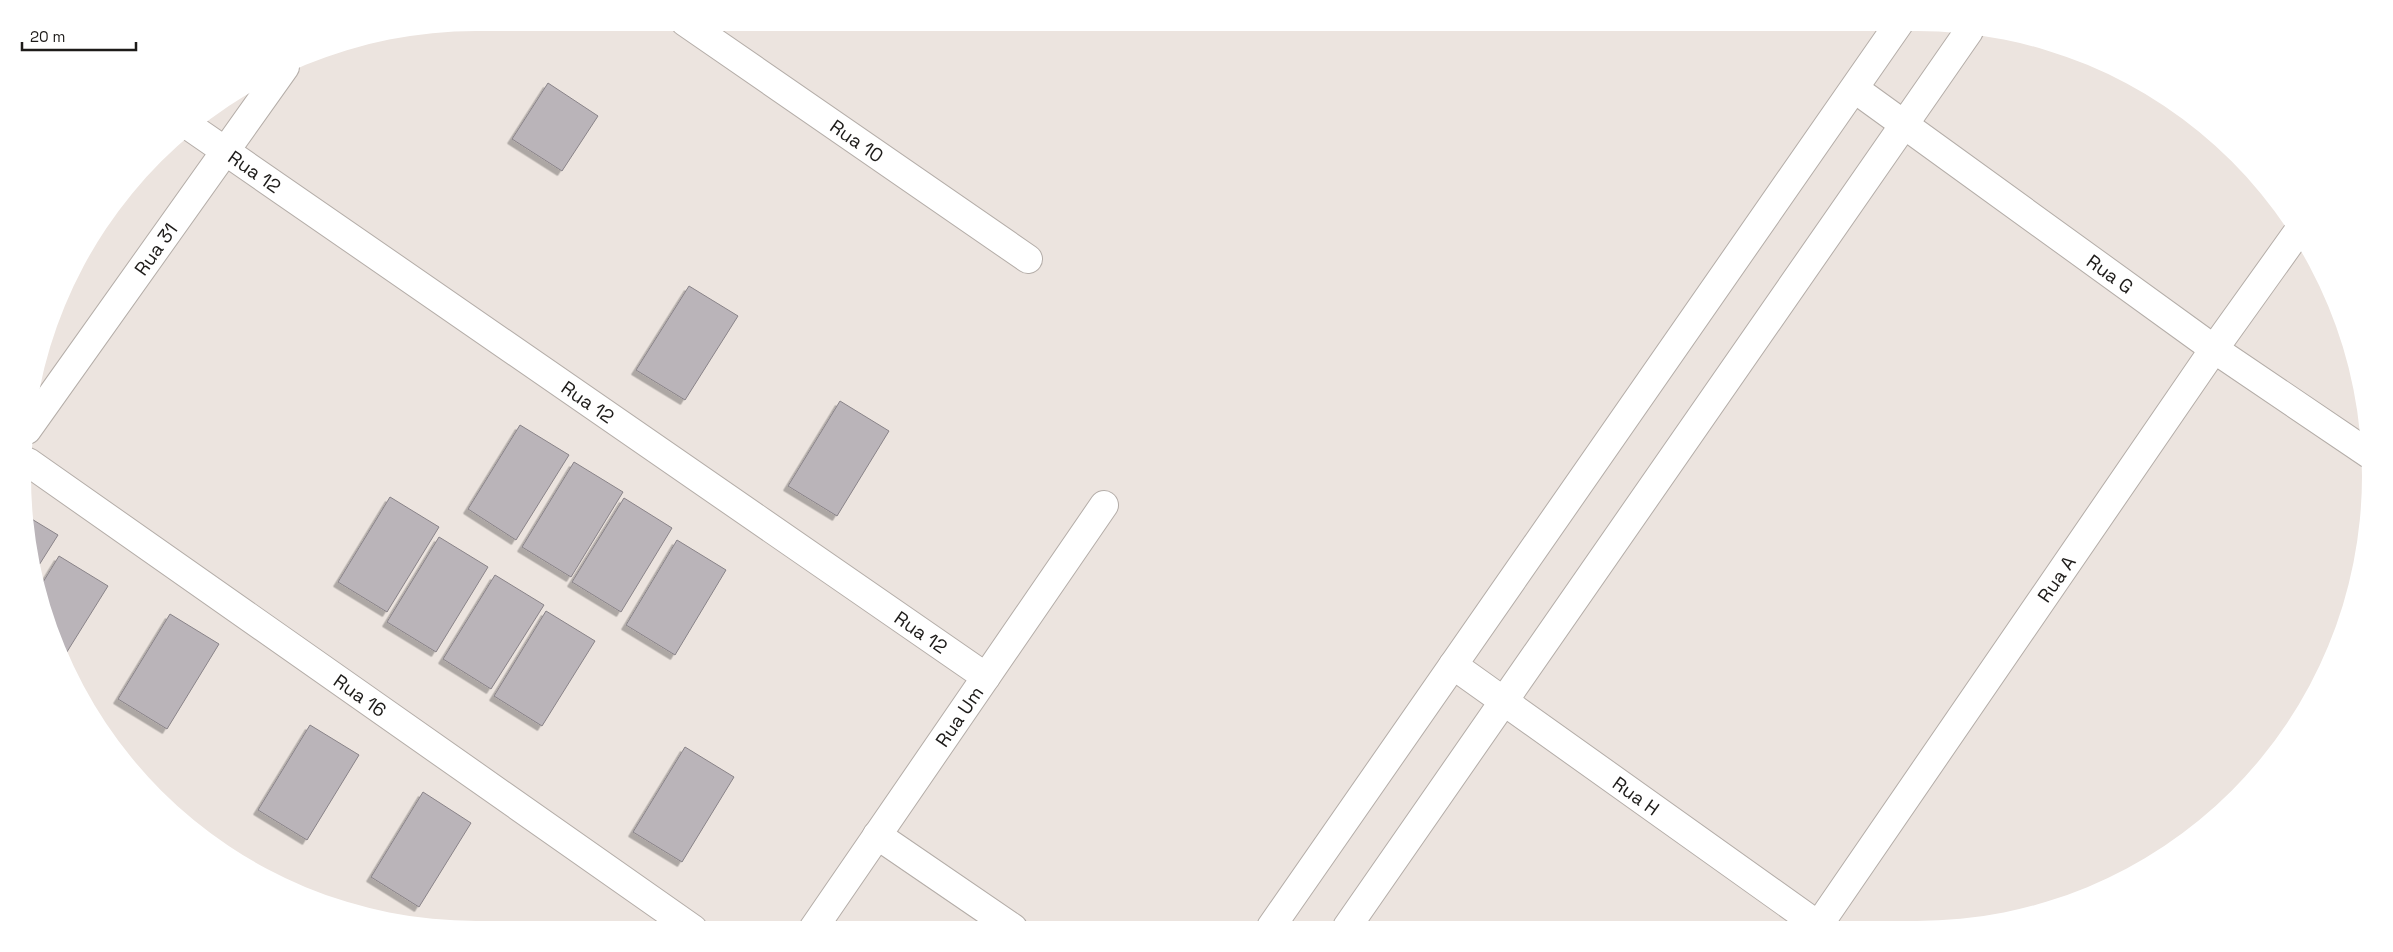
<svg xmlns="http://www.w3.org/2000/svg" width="2393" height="952" viewBox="0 0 2393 952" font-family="'Space Grotesk',sans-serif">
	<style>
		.building { fill: #bab4b9; stroke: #898388; filter: url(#shadow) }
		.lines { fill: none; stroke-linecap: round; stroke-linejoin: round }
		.minor-casing { stroke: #b4ada8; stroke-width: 30 }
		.tertiary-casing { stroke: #b4ada8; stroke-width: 30 }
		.minor { stroke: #fff; stroke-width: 28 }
		.tertiary { stroke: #fff; stroke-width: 28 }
		.labels { text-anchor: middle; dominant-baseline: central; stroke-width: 4; stroke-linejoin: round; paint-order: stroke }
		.street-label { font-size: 19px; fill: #1d1b19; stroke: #fff }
	</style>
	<defs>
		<filter id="shadow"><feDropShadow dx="-4.5" dy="4.5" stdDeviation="0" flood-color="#0004"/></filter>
	</defs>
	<rect width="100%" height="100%" fill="#ece4df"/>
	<!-- building -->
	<path class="building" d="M548,83l50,33 -36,55 -50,-32z
		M689,286l49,30 -53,84 -49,-30z
		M840,401l49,30 -52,85 -49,-30z
		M520,425l49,30 -53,85 -48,-31z
		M574,462l49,30 -52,85 -49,-30z
		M390,497l49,30 -52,85 -49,-30z
		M624,498l48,30 -51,84 -49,-30z
		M30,518l28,17 -24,38 -3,-9z
		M439,537l49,30 -52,85 -49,-30z
		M677,540l49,30 -51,85 -49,-30z
		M59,556l49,30 -43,69 -25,-68z
		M495,575l49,30 -53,84 -48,-30z
		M546,611l49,30 -53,85 -48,-30z
		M170,614l49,30 -52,85 -49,-30z
		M310,725l49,30 -52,85 -49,-30z
		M685,747l49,30 -52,85 -49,-30z
		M423,792l48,31 -52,84 -48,-30z"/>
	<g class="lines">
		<!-- minor casing -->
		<g class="minor-casing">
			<g id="minor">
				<path id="s1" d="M685,22l343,237"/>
				<path id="s2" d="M1855,89l359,260 155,105"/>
				<path id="s3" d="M189,126l797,551"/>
				<path id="s4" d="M27,430l258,-363"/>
				<path id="s5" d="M28,462l665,467"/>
				<path id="s6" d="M1453,665l366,261"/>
				<path d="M877,835l136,93"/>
				<path id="s7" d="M1818,926l396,-577 83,-116"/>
				<path id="s8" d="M813,929l291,-424"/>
			</g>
		</g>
		<!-- tertiary casing -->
		<g class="tertiary-casing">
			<path id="tertiary" d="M1271,927l629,-905
				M1347,927l622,-896"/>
		</g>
		<!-- minor -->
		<use href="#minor" class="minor"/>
		<!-- tertiary -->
		<use href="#tertiary" class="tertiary"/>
	</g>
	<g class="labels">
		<!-- street labels -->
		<g class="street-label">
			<text stroke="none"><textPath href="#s1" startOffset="209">Rua 10</textPath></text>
			<text stroke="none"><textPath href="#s3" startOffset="80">Rua 12</textPath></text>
			<text stroke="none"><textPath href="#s4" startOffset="222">Rua 31</textPath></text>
			<text stroke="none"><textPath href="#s2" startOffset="315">Rua G</textPath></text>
			<text stroke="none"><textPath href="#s3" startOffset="485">Rua 12</textPath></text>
			<text stroke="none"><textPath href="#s7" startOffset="421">Rua A</textPath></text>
			<text stroke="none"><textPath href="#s3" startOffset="890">Rua 12</textPath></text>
			<text stroke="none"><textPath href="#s5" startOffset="406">Rua 16</textPath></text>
			<text stroke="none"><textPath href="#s8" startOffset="258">Rua Um</textPath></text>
			<text stroke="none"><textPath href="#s6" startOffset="225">Rua H</textPath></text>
		</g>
	</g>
	<!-- crop -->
	<path d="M0 0H2393V952H0ZM476 31H1917A445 445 0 0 1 2362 476V476A445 445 0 0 1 1917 921H476A445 445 0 0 1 31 476V476A445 445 0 0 1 476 31Z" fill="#fff" fill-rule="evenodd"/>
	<!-- scale -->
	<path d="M22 42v8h114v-8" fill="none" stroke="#1d1b19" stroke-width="2.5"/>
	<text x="30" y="42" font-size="15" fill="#1d1b19" stroke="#ffffff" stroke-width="4" paint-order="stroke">20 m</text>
</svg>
